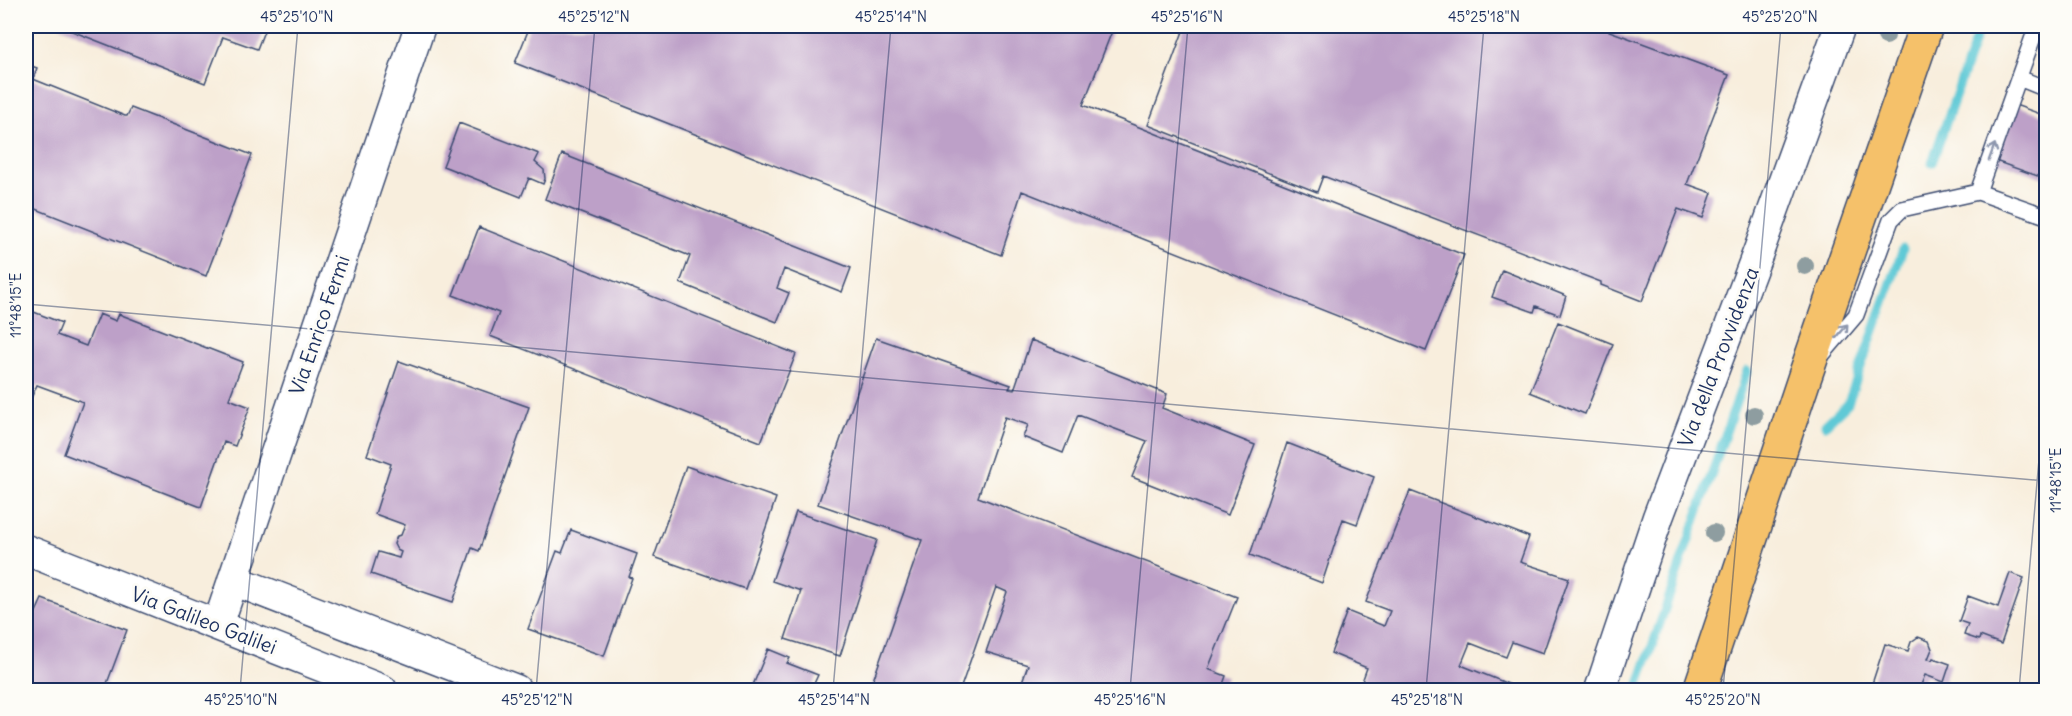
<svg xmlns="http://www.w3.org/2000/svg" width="2072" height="716" viewBox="0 0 2072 716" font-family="Delius,sans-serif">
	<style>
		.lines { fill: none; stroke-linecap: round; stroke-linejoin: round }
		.stream { stroke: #5ec9d6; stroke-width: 9 }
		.building { fill: #bda0c8 }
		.service-casing { stroke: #3c4c71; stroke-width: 18 }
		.minor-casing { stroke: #3c4c71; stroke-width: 33 }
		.primary-casing { stroke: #3c4c71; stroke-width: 36 }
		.service { stroke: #fff; stroke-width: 15 }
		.minor { stroke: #fff; stroke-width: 30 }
		.primary { stroke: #f5c16b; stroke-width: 33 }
		.tree { fill: #8e9da0 }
		.oneway { stroke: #8d97ae }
		.ticks { fill: none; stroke: #1b2f5e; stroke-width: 1.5; stroke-opacity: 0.45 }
		.labels { text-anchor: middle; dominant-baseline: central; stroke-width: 6; stroke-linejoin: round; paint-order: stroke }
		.street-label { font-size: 20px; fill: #1b2f5e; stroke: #fdfcf7 }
		.neatline { fill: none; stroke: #1b2f5e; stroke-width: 2 }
		.ticks-label { font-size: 15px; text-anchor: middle; fill: #1b2f5e }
	</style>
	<rect width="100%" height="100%" fill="#fdfcf7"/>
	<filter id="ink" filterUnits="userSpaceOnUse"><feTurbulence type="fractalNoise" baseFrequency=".0167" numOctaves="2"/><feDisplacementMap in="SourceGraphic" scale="12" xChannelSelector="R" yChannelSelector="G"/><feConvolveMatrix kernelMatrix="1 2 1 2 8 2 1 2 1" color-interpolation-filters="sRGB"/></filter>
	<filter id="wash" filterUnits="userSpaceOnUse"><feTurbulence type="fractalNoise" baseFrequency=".008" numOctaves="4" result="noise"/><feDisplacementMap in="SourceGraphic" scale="24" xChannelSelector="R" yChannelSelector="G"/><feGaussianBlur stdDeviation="1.35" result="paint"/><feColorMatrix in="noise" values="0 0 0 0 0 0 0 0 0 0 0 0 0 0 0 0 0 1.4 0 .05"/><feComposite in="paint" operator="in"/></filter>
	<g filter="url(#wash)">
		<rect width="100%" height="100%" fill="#f8eedd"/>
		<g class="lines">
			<!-- stream -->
			<path class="stream" d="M1932,163l48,-137
				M1825,425l23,-22 55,-154
				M1637,690l110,-319"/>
		</g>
		<g id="blocks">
			<!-- building -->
			<path class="building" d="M59,26h207l-9,23 -34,-12 -18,46z
				M530,26h584l-31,79 381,150 -38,96 -404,-160 -21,64 -486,-192z
				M1185,26h411l133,49 -42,109 25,9 -9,25 -25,-9 -36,92 -41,-16v-3l-278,-106 -6,16 -169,-67z
				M26,64l11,4 -4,11 92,37h2l4,-8 121,47 -46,121 -180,-71z
				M2007,102l39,14v63l-59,-21z
				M459,123l80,31 -4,8 9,8 1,9 -2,5 -14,-6 -8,19 -78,-31z
				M562,154l289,114 -9,24 -58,-23 -7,19 12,5 -12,29 -97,-39 10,-27 -145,-57z
				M479,227l317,127 -35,88 -271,-106 9,-23 -46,-18z
				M1502,270l64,26 -6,19 -24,-9 -2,6 -42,-15z
				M26,309l36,14 -5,12 29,11 13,-32 17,7 3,-7 124,48 -14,37 21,8 -15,39 -11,-4 -23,65 -137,-53 19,-52 -46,-17 -8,18 -3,-2z
				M1558,322l55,22 -28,70 -55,-22z
				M876,338l135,47 -2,4 5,1 17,-50 136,54 -5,14 93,37 -27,70 -96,-38 15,-36 -69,-26 -15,38 -40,-16 5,-12 -23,-8 -27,80 259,100 -29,72 18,7 -5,14h-202l9,-25 -42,-13 21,-60 -11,-5 -36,103 -90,-1 52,-149 -104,-36z
				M399,361l130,46 -50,144 -7,-3 -19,54 -82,-28 7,-22 21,6 2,-6 -4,-2 -3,-6 3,-8 4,-1 4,-10 -30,-11 16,-50 -24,-9z
				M1287,443l87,34 -17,47 -14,-5 -21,64 -72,-28z
				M686,466l90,32 -31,91 -91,-32z
				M1410,491l119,46 -9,25 49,16 -26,75 -31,-11 -6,15 -36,-14 -9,22 55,22 -2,3h-155l8,-22 -36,-15 16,-42 37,15 6,-15 -24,-9z
				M796,512l81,28 -37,116 -55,-17 16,-48 -29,-10z
				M571,530l66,24 -8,23 3,1 -28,78 -76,-27 29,-78 5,2z
				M2010,573l14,5 -23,66 -21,-8 -1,4 -15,-5 4,-11 -9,-3 9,-25 30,11z
				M42,599l85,31 -21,56 9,4h-89v-82l10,4z
				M1918,637l11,4 3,8 -4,10 4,1 1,-2 17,6 -6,18 -19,-7 -6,15h-49l15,-46 23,7 3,-9z
				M768,649l22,9 -3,5 31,12 -7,15h-60z"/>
		</g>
	</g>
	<g filter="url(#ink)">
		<use href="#blocks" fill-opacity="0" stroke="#3c4c71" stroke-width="1.5"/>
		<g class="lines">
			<!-- service casing -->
			<g class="service-casing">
				<path id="service" d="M2019,78l27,11
					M1978,192l68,24
					M1822,355l34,-40 35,-95 11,-11 76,-17 59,-166"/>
			</g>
			<!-- minor casing -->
			<g class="minor-casing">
				<path id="minor" d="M26,550l356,140
					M233,580l283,110
					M218,625l202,-599
					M1600,690l58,-173 101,-267 81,-224"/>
			</g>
			<!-- primary casing -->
			<g class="primary-casing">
				<path id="primary" d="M1700,690l105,-314 121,-350"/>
			</g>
			<!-- service -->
			<use href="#service" class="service"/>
			<!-- minor -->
			<use href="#minor" class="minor"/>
			<!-- primary -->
			<use href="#primary" class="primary"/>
		</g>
		<!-- trees -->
		<g class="tree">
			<circle cx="1886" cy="36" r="9"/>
			<circle cx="1805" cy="266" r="9"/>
			<circle cx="1754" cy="415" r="9"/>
			<circle cx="1714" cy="533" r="9"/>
		</g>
		<!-- one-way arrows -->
		<defs><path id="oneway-shaft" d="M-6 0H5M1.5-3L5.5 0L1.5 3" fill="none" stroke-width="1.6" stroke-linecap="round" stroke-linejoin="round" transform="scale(1.5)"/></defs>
		<g class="oneway">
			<use href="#oneway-shaft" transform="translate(1992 152) rotate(-70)"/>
			<use href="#oneway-shaft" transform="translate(1842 331) rotate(-50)"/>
		</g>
	</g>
	<!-- ticks -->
	<path class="ticks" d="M26,304l2020,177M240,690l58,-664M536,690l59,-664M833,690l58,-664M1130,690l58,-664M1426,690l58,-664M1723,690l58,-664M2019,690l27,-311"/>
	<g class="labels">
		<!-- street labels -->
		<g class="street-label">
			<text transform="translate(319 325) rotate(-71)">Via Enrico Fermi</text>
			<text transform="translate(1718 357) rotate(-69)">Via della Provvidenza</text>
			<text transform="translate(204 620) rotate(21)">Via Galileo Galilei</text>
		</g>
	</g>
	<!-- margin -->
	<rect width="2072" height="716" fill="none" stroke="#fdfcf7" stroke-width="66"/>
	<rect x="33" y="33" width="2006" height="650" class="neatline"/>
	<g class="ticks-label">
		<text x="297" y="22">45°25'10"N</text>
		<text x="594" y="22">45°25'12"N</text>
		<text x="891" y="22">45°25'14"N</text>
		<text x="1187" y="22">45°25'16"N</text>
		<text x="1484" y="22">45°25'18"N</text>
		<text x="1780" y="22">45°25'20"N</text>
		<text transform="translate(16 305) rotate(-90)" y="5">11°48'15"E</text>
		<text transform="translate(2056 480) rotate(-90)" y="5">11°48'15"E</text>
		<text x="241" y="705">45°25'10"N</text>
		<text x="537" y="705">45°25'12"N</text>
		<text x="834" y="705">45°25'14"N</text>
		<text x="1130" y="705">45°25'16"N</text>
		<text x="1427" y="705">45°25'18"N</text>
		<text x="1723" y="705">45°25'20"N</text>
	</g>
</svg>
